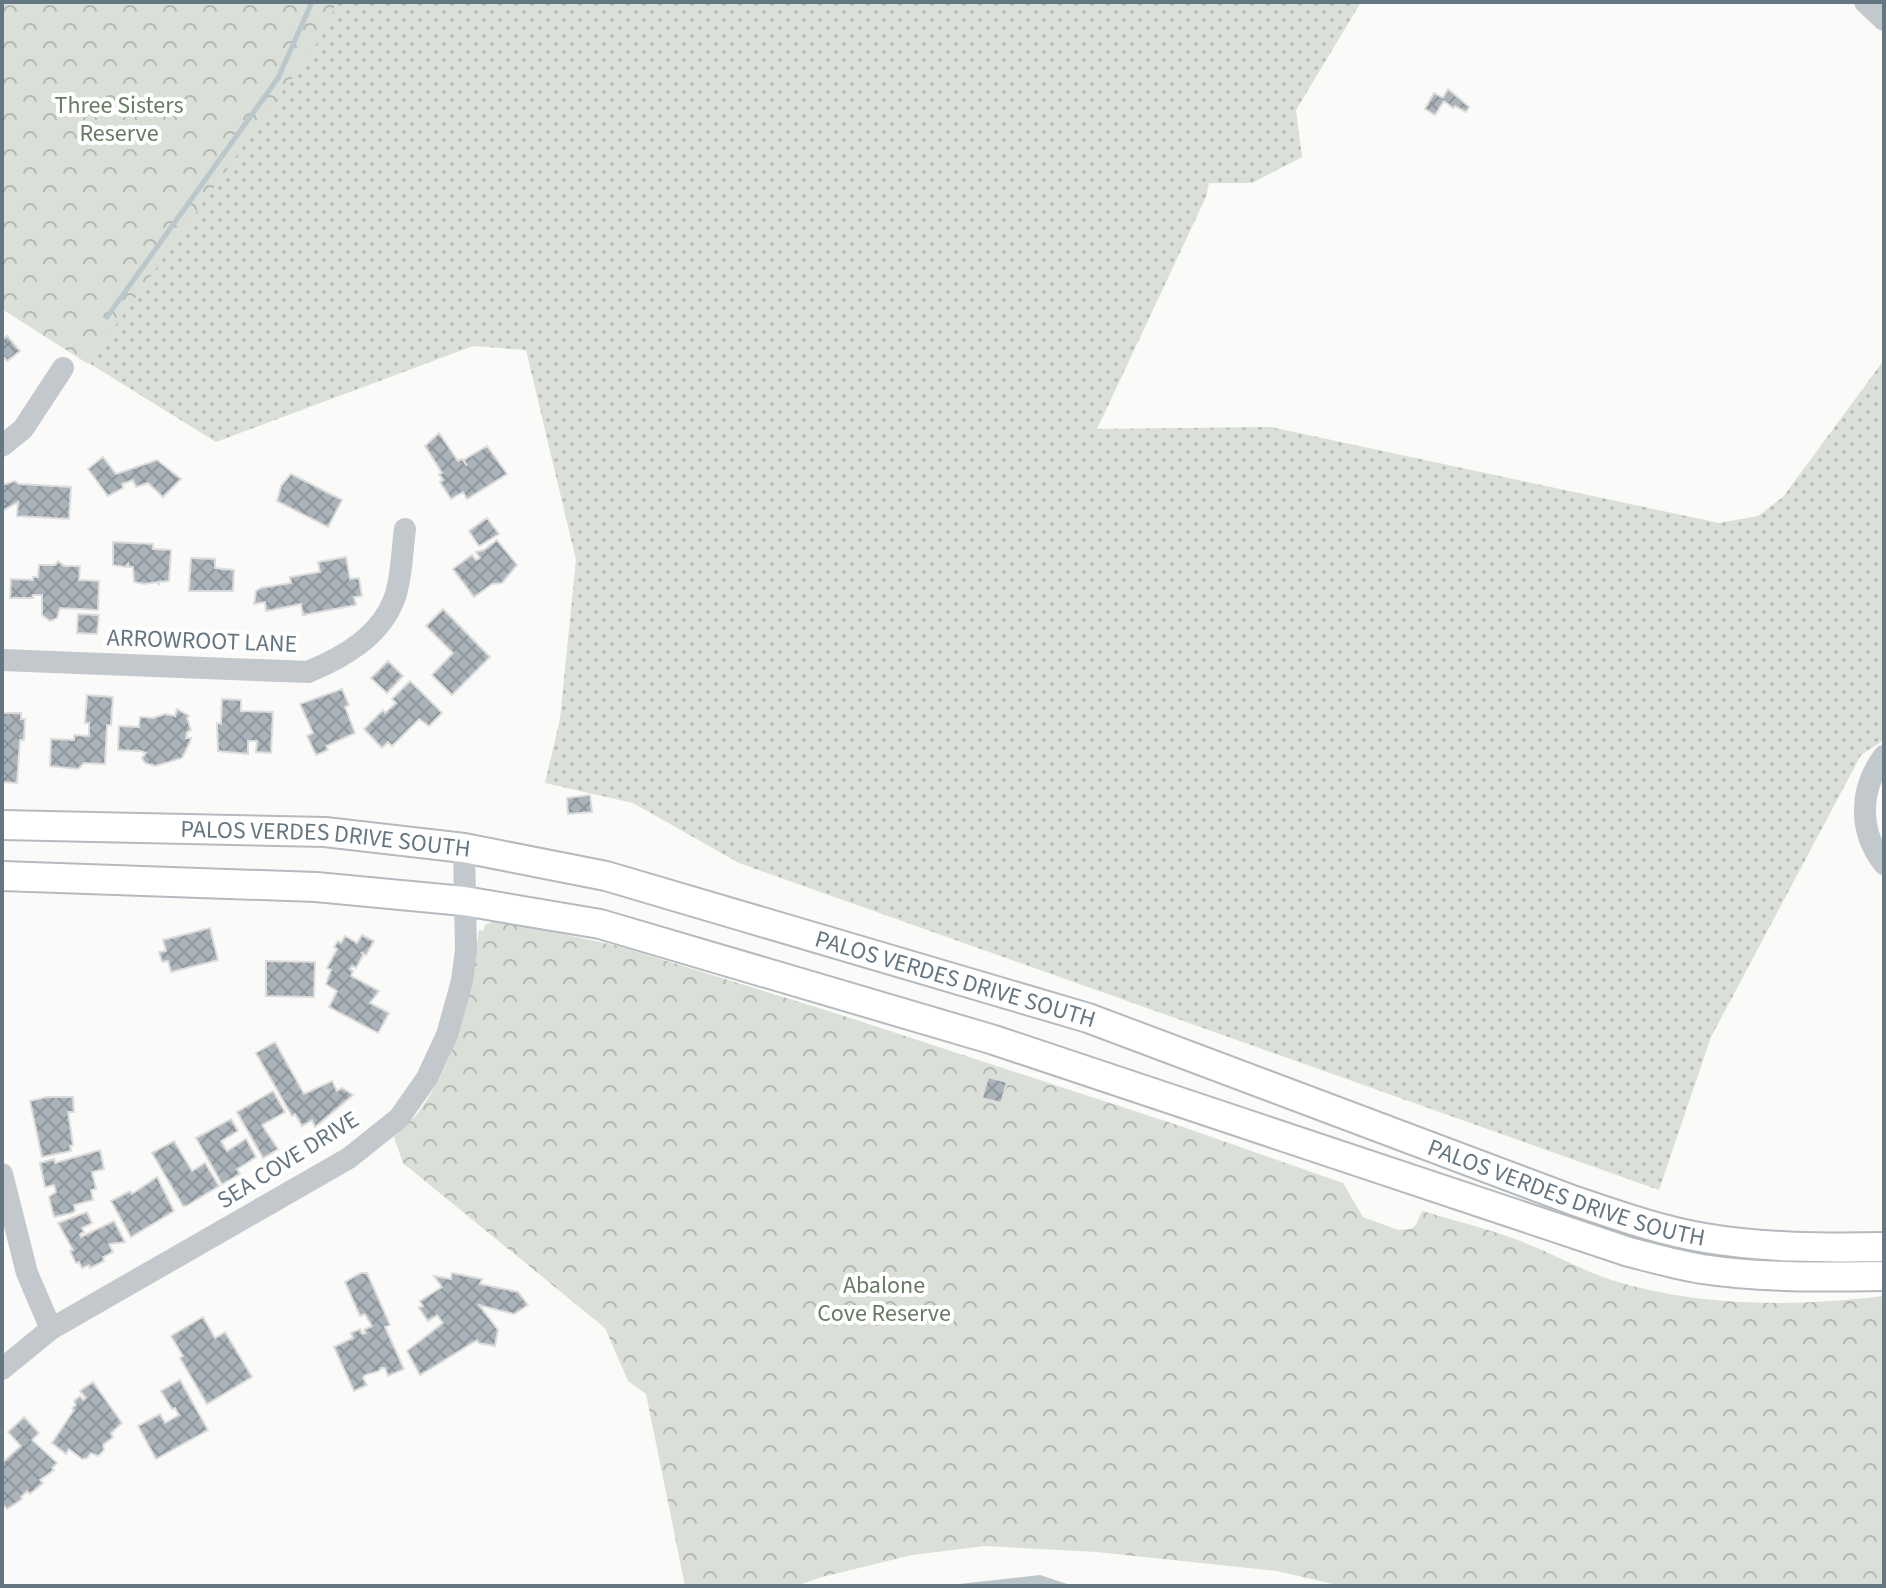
<svg xmlns="http://www.w3.org/2000/svg" width="1886" height="1588" viewBox="0 0 1886 1588" font-family="'Source Sans 3',sans-serif">
	<style>
		.grass { fill: url(#grass-dots) }
		.park { fill: url(#park-crowns) }
		.water { fill: #bbc7cb }
		.lines { fill: none; stroke-linecap: round; stroke-linejoin: round }
		.stream { stroke: #bbc7cb; stroke-width: 5 }
		.building { fill: url(#building-cross-hatch); stroke: #dcdcda; stroke-width: 2 }
		.major-casing { stroke: #b5babe; stroke-width: 32 }
		.minor { stroke: #c3c8cc; stroke-width: 22 }
		.major { stroke: #fff; stroke-width: 28 }
		.labels { text-anchor: middle; dominant-baseline: central; stroke-width: 8; stroke-linejoin: round; paint-order: stroke }
		.park-label { font-size: 24px; fill: #687a64; stroke: #fff }
		.street-label { font-size: 24px; fill: #657683; stroke: #fff }
	</style>
	<defs>
		<pattern id="grass-dots" width="8" height="8" patternUnits="userSpaceOnUse" patternTransform="scale(2)"><rect width="8" height="8" fill="#dadfd7"/><path d="M2 2h.1M6 6h.1" fill="none" stroke="#b4b9b4" stroke-width="1.8" stroke-linecap="round"/></pattern>
		<pattern id="park-crowns" width="20" height="18" patternUnits="userSpaceOnUse" patternTransform="scale(2)"><rect width="20" height="18" fill="#dadfd7"/><path d="M2 6a3 3 0 1 1 6 0M12 15a3 3 0 1 1 6 0" fill="none" stroke="#b4b9b4"/></pattern>
		<pattern id="building-cross-hatch" width="8" height="8" patternUnits="userSpaceOnUse" patternTransform="scale(2)"><rect width="8" height="8" fill="#aab3b9"/><path d="M0 0l8 8M0 8l8-8" fill="none" stroke="#8e969c"/></pattern>
	</defs>
	<rect width="100%" height="100%" fill="#fafaf8"/>
	<!-- grass -->
	<path class="grass" d="M2,2h1359l-65,108 6,47 -50,26h-43l-3,14 -109,232 174,-2 448,96 39,-7 25,-19 101,-137v380l-23,15 -150,282 -52,153 -920,-327 -106,-60 -88,-20 15,-64 16,-159 -50,-210 -53,-4 -257,96 -214,-133z"/>
	<!-- park -->
	<path class="park" d="M2,2h334l-9,27 -239,335 -86,-55z
		M497,920l121,26 217,67 345,113 163,57 20,34 35,13 13,-1 5,-4 6,-14c31,9 63,17 93,28 33,12 64,30 96,41 87,27 184,27 273,16v290h-543l-64,-15 -180,-19 -112,-6 -73,9 -90,22 -26,9h-111l-39,-192 -18,-13 -23,-53 -202,-165 -9,-26c8,-9 19,-17 26,-27 39,-54 50,-116 59,-180l4,1 2,-6z"/>
	<!-- water -->
	<path class="water" d="M1040,1575l33,11h-132z"/>
	<g class="lines">
		<!-- stream -->
		<path class="stream" d="M107,317l171,-239 34,-76"/>
	</g>
	<!-- building -->
	<path class="building" d="M1448,89l21,18 -3,5 -11,-6 -2,2 -9,-7 -9,14 -10,-6 9,-16 9,5z
		M7,336l13,15 -13,10 -5,-6v-15z
		M439,433l19,28 4,-2 5,7 -3,-6 23,-14 20,28 -40,25 -4,-7 -12,7 -11,-17 3,-2 -4,-6 3,-1 -17,-27z
		M103,457l13,17 41,-14 24,19 -18,18 -15,-14 -12,4 -3,-7 -11,4 1,4 -15,8 -20,-27z
		M291,474l51,26 -14,27 -51,-26 4,-15z
		M15,481l4,3 52,3 -2,32 -52,-3 1,-14 -16,9v-26z
		M487,518l12,16 -20,12 -10,-15z
		M497,540l20,25 -15,18 -10,1 -18,13 -21,-28 19,-14 4,5 4,-2 -4,-6 8,-2z
		M113,542l40,2v5l18,1 -2,31 -10,1v2l-2,-2 -12,2 -11,-2 -1,-15h-5v-3l-2,3 -13,-2z
		M346,557l4,22 9,-1 3,18 -8,1 2,8 -53,10 -2,-11 -35,7 -1,-9 -11,2 2,-13 5,-3 30,-5 -1,-6 30,-5 -2,-10z
		M191,558l24,1v9l19,2 -1,21h-44z
		M58,561l6,5h16l-1,14 20,1 -1,29 -38,-2 -3,10 -7,3 -8,-6v-20h-9v3h-23l1,-19 22,1v-3h5l1,-12h16z
		M443,609l47,48 -38,38 -20,-20 21,-22 -27,-27z
		M78,614l21,1 -2,19 -20,-1z
		M388,661l15,15 -16,17 -16,-15z
		M410,681l32,32 -13,13 -10,-7 -27,27 -4,-4 -6,6 -18,-19 19,-19 2,3 11,-10 -4,-4z
		M342,689l7,16 -4,2 10,26 -29,13 2,4 -12,5 -9,-19 6,-3 -13,-29z
		M87,695l26,2 -2,28h-4l-2,39 -21,-1 -6,6 -28,-3 1,-27 23,1v-5l15,1v-13h-4z
		M222,699l19,1v11l32,1 -2,41 -15,-1 1,-11h-9v13l-30,-3 -1,-28 4,1z
		M177,709l12,7 -2,2 4,12 -4,2 -1,6h5l-1,4 -8,16 -27,8 -10,-3 -3,-5 4,-5 -5,-2 -23,-1 1,-24 20,1 1,-10 13,1 12,-4 10,2z
		M2,713h19v6h4l-1,21h-4l-3,43 -15,-1z
		M590,795l2,17 -24,2 -1,-16z
		M210,928l8,32 -47,12 -3,-11 -6,1 -3,-10 7,-1 -3,-11z
		M362,935l12,6 -8,14 -5,-3 2,3 -7,13 -4,-2 -2,3 3,2 -2,5 28,15 -9,12 19,10 -11,20 -49,-26 8,-16 -11,-7 5,-14 -4,-2 10,-19 -3,-2 4,-6 3,2 4,-7 12,7z
		M266,961l49,1 -1,35 -48,-1z
		M275,1042l29,52 28,-13 5,10 5,-3 11,7 -38,32 -3,-7 -10,6 -7,-12 -3,2 -36,-63z
		M988,1077l19,5 -6,21 -19,-5z
		M273,1091l12,21 -23,13 16,24 -15,9 -26,-46z
		M47,1097h26l1,15h-6l5,33 -3,1 1,5 -29,6 -12,-56z
		M231,1119l7,12 -17,10 6,10 19,-12 10,18 -19,12 3,5 -18,10 -26,-46z
		M174,1141l18,30 13,-8 14,23 -33,20h-3l-31,-53z
		M100,1150l4,19 -12,3 4,17 -5,1 2,10 -19,5 1,6 -3,2 -18,4 -5,-20 7,-5 -2,-7 -9,2 -5,-24 14,-4 1,4z
		M157,1177l17,34 -43,26 -20,-36 19,-10 2,3z
		M87,1212l5,11 -10,5 2,4 -4,2 1,3 33,-16 11,21 -16,2 4,8 -10,5 1,4 -14,7 -1,-3 -7,3 -3,-6 -3,1 -6,-12 3,-1 -15,-27z
		M361,1273h6l23,52 -5,2 19,42 -16,7 -3,-8h-4l-2,3 -14,4 -2,3 4,7 -13,6 -20,-44 19,-9 -2,-5 9,-4 2,5 4,-1 -2,-3 8,-4 -7,-12 -5,2 -15,-34z
		M452,1273l30,6 -2,5 38,8 10,13 -14,9 -35,-9 19,25 -3,16 -16,-3 -2,-3 -57,35 -13,-24 36,-28 -6,-8 -9,6 -9,-13 4,-2 -3,-5 22,-14 -8,-11 17,3z
		M203,1317l12,21 10,-6 27,45 -45,27 -27,-46 3,-2 -12,-20z
		M180,1380l28,50 -52,29 -18,-33 22,-12 5,9 14,-8 -4,-7 -3,1 -11,-18z
		M93,1382l29,41 -11,10 2,4 -10,8 1,5 -6,6 -7,-3 -4,5 -5,1 -13,-10 -3,5 -14,-11 22,-33 -2,-2 4,-3 -2,-4 6,-5 3,4 3,-2 -6,-7z
		M24,1417l15,16 -7,7 25,23 -5,5 2,2 -14,10 3,3 -13,11 -3,-3 -6,6 1,2 -15,10 -5,-5v-41l19,-17 -13,-14z"/>
	<g class="lines">
		<!-- major casing -->
		<g class="major-casing">
			<g id="major">
				<path id="s1" d="M2,825l323,7 139,16 142,28 482,142 487,183c42,14 86,30 130,37 58,10 120,10 179,9"/>
				<path d="M2,876l314,11 148,14 136,23 394,116 635,212c24,6 48,13 73,17 60,9 121,8 182,7"/>
			</g>
		</g>
		<!-- minor -->
		<path class="minor" d="M1865,2l19,18
			M2,446l21,-17 40,-61
			M2,660l306,12c36,-15 73,-36 87,-75 7,-20 7,-47 10,-68
			M1884,756c-25,33 -26,75 0,108
			M2,1174l25,99 24,56
			M2,1369l49,-40 298,-171 50,-40 28,-40 20,-43 15,-54 4,-31 -2,-102"/>
		<!-- major -->
		<use href="#major" class="major"/>
	</g>
	<g class="labels">
		<!-- park labels -->
		<g class="park-label">
			<text x="119" y="105">Three Sisters<tspan x="119" dy="28">Reserve</tspan></text>
			<text x="884" y="1285">Abalone<tspan x="884" dy="28">Cove Reserve</tspan></text>
		</g>
		<!-- street labels -->
		<g class="street-label">
			<text transform="translate(202 641) rotate(2)">ARROWROOT LANE</text>
			<text stroke="none"><textPath href="#s1" startOffset="324">PALOS VERDES DRIVE SOUTH</textPath></text>
			<text stroke="none"><textPath href="#s1" startOffset="972">PALOS VERDES DRIVE SOUTH</textPath></text>
			<text transform="translate(288 1160) rotate(-32)">SEA COVE DRIVE</text>
			<text stroke="none"><textPath href="#s1" startOffset="1620">PALOS VERDES DRIVE SOUTH</textPath></text>
		</g>
	</g>
	<!-- border -->
	<rect width="1886" height="1588" fill="none" stroke="#657683" stroke-width="8"/>
</svg>
